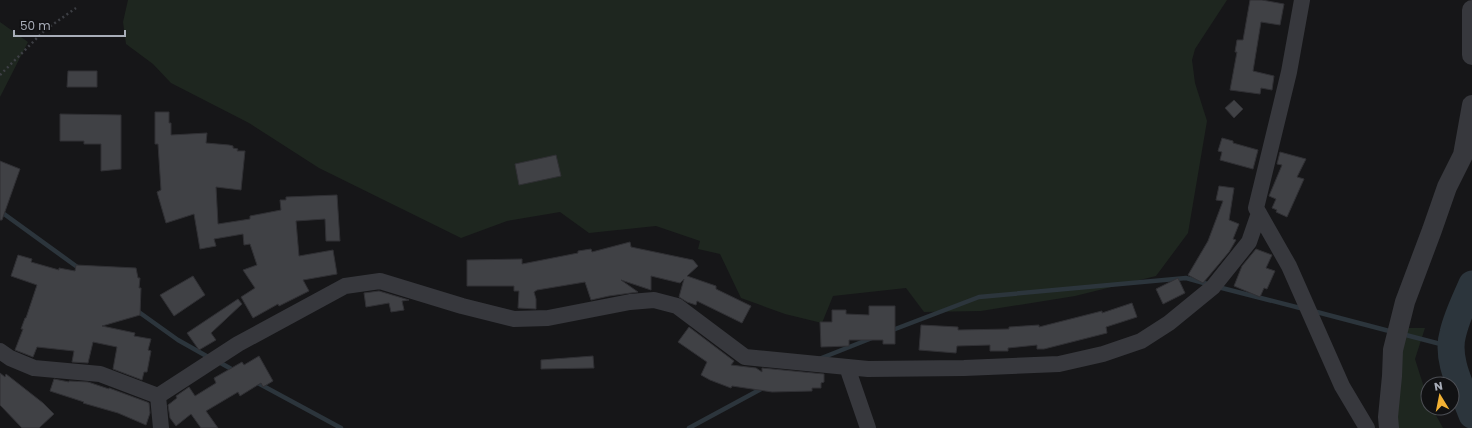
<svg xmlns="http://www.w3.org/2000/svg" width="1472" height="428" viewBox="0 0 1472 428" font-family="Poppins,sans-serif">
	<style>
		.green { fill: #1e261f }
		.lines { fill: none; stroke-linecap: round; stroke-linejoin: round }
		.stream { stroke: #2c353c; stroke-width: 4.5 }
		.river { stroke: #2c353c; stroke-width: 27 }
		.building { fill: #404145; stroke: #303034 }
		.path { stroke: #3d3f44; stroke-width: 2.5; stroke-dasharray: 2 3; stroke-linecap: butt }
		.minor { stroke: #37383d; stroke-width: 16 }
		.tertiary { stroke: #37383d; stroke-width: 20 }
	</style>
	<rect width="100%" height="100%" fill="#161618"/>
	<!-- green -->
	<path class="green" d="M128,0h1099l-32,49 -3,11 3,23 12,38 -19,112 -32,43 -81,20 -94,15 -57,1 -18,-24 -73,8 -11,27 -37,-9 -44,-16 -21,-44 -22,-5 2,-8 -44,-15 -67,7 -29,-21 -53,9 -46,17 -142,-70 -70,-45 -78,-40 -18,-19 -27,-20 -3,-22z
		M0,22l28,20 -28,55z
		M1407,328h18l-10,31 13,41v8h4l11,20h-48l2,-64z"/>
	<g class="lines">
		<!-- stream -->
		<path class="stream" d="M0,211l80,58
			M1218,287l86,22
			M136,310l42,30 32,18
			M1313,311l80,21
			M890,331l89,-34 207,-19 25,7
			M1402,334l50,13
			M819,359l53,-21
			M217,361l18,10
			M254,381l87,47
			M689,428l74,-40"/>
		<!-- river -->
		<path class="river" d="M1472,284c-7,16 -15,32 -19,49 -8,27 10,57 19,82"/>
	</g>
	<!-- building -->
	<path class="building" d="M1250,0h12l22,4 -4,21 -19,-3 -8,49 21,5 -2,14 -11,-2 -1,6 -30,-4 7,-38h-2l2,-12h6z
		M68,71h29v16h-30z
		M1234,100l9,9 -9,9 -9,-10z
		M155,112h14v11h2v12l36,-2 -1,10 23,2 4,1v2l5,1 -1,2h8l-4,39 -25,-3 2,37 32,-5v-3l31,-6 -1,-10h6v-3l51,-2 3,46h-14l-1,-22 -29,2 3,35 34,-6 4,24 -34,6 6,11 -30,15 -1,-2 -25,14 -12,-21 14,-9 -12,-18 14,-5 -7,-21 -6,1 -1,-11 -29,5 2,7 -16,3 -6,-35 -28,9 -9,-31 4,-2 -3,-46h-3z
		M60,114l61,1v54l-20,2v-27h-17v-3h-24z
		M1222,138l11,3v2l25,7 -5,19 -33,-9 2,-8 -4,-1z
		M1280,152l26,7 -9,18 7,2 -17,38 -11,-5 1,-2 -5,-2 4,-9 -7,-3 13,-31 -5,-1z
		M556,155l5,21 -42,9 -4,-21z
		M0,161l20,8 -18,51h-2z
		M1219,186l15,2 -5,32 10,4 -6,15 3,1 -7,12 -26,31 -15,-8 20,-34 15,-40 -7,-1z
		M630,242l1,5 62,13 5,6 -11,10 29,10v3l35,17 -9,17 -45,-22 -1,4 -9,-3 -8,-5 5,-18 -4,4 -29,-7v14l-30,-10 17,12 -29,4 -18,4 -6,-18 -48,8 -3,2 2,7v10l-18,-1 1,-17h-5v-5h-47v-26l55,-1v5l56,-11v-2l13,-2 1,3z
		M1256,249l16,6 -6,13 9,3 -8,18 -3,-1 -4,9 -26,-11 8,-20z
		M18,255l14,4 -1,3 28,8v-2l16,3 1,-6 60,3 2,10h2l-1,10h2l-1,27 -38,11 33,7 -1,3 17,3 -3,11 3,1 -4,21h-3l-2,8 -29,-11 4,-22 -24,-5 -5,21 -16,-1 2,-11 -37,-4 -4,10 -18,-7 8,-21h-2l4,-11h1l11,-33 -26,-9z
		M193,276l12,19 -31,21 -14,-21z
		M1178,278l7,15 -22,11 -7,-15z
		M379,291l30,9 -7,1 2,9 -13,2 -2,-9 -23,4 -2,-14z
		M238,299l4,5 -31,29 5,7 -17,10 -12,-17z
		M1132,303l5,14 -31,10 1,6 -63,16h-7v-4l-29,3v3h-18v-6l-33,1 -1,7 -37,-3 2,-25 37,2v3l51,-1v-2l30,-2v2l63,-16v2z
		M869,306h26v38h-12v-4h-34v6l-28,1 -1,-25h12v-12h14v4l23,1z
		M689,327l45,34 -3,4 25,3 6,4v-4l62,6v8l-3,1v5h-9v3l-40,1 -40,-6 -1,2 -21,-8 -9,-5 6,-13 -29,-20z
		M259,356l14,25 -10,6 -2,-4 -21,13 -2,-4 -32,19 12,17h-17l-10,-14 -15,12 -6,-8 -2,-13 9,-7 -1,-2 13,-9 6,9 21,-13 -2,-5 28,-16 2,3z
		M593,356l1,12 -53,1v-9z
		M0,373l5,4 1,-3 37,29 11,11 -15,14h-17l-22,-23z
		M54,379l15,3v-1l19,1 21,7v-1l38,14 2,1 1,10 -4,12 -28,-12 -35,-10 1,-1 -34,-11z"/>
	<g class="lines">
		<!-- path -->
		<path class="path" d="M0,75l45,-45 31,-22"/>
		<!-- minor -->
		<path class="minor" d="M1302,0l-13,72 -33,136 33,58 53,120 25,42
			M0,351l10,7 24,10 66,6 58,22
			M847,367l21,61
			M158,396l80,-52 107,-58 35,-5 82,25 52,13 34,-1 82,-16 24,-2 23,6 68,51 123,12 96,-1 95,-4 44,-10 38,-13 28,-18 44,-36 36,-45 10,-29
			M158,396l3,32"/>
		<!-- tertiary -->
		<path class="tertiary" d="M1472,10v45
			M1389,428l-1,-11 4,-41 1,-26 12,-48 27,-72 15,-43 16,-32 9,-50"/>
	</g>
	<!-- north arrow -->
	<g transform="translate(1440 396) rotate(350)"><circle r="19" fill="#111113" stroke="#4d4f55"/>
	<path d="M0-3L7 15L0 10L-7 15Z" fill="#f2b134"/>
	<text y="-6" font-size="11" font-weight="bold" text-anchor="middle" fill="#a8adb8">N</text>
	</g>
	<!-- scale -->
	<path d="M14 30v6h111v-6" fill="none" stroke="#a8adb8" stroke-width="2"/>
	<text x="20" y="30" font-size="12" fill="#a8adb8" stroke="#111113" stroke-width="3" paint-order="stroke">50 m</text>
</svg>
